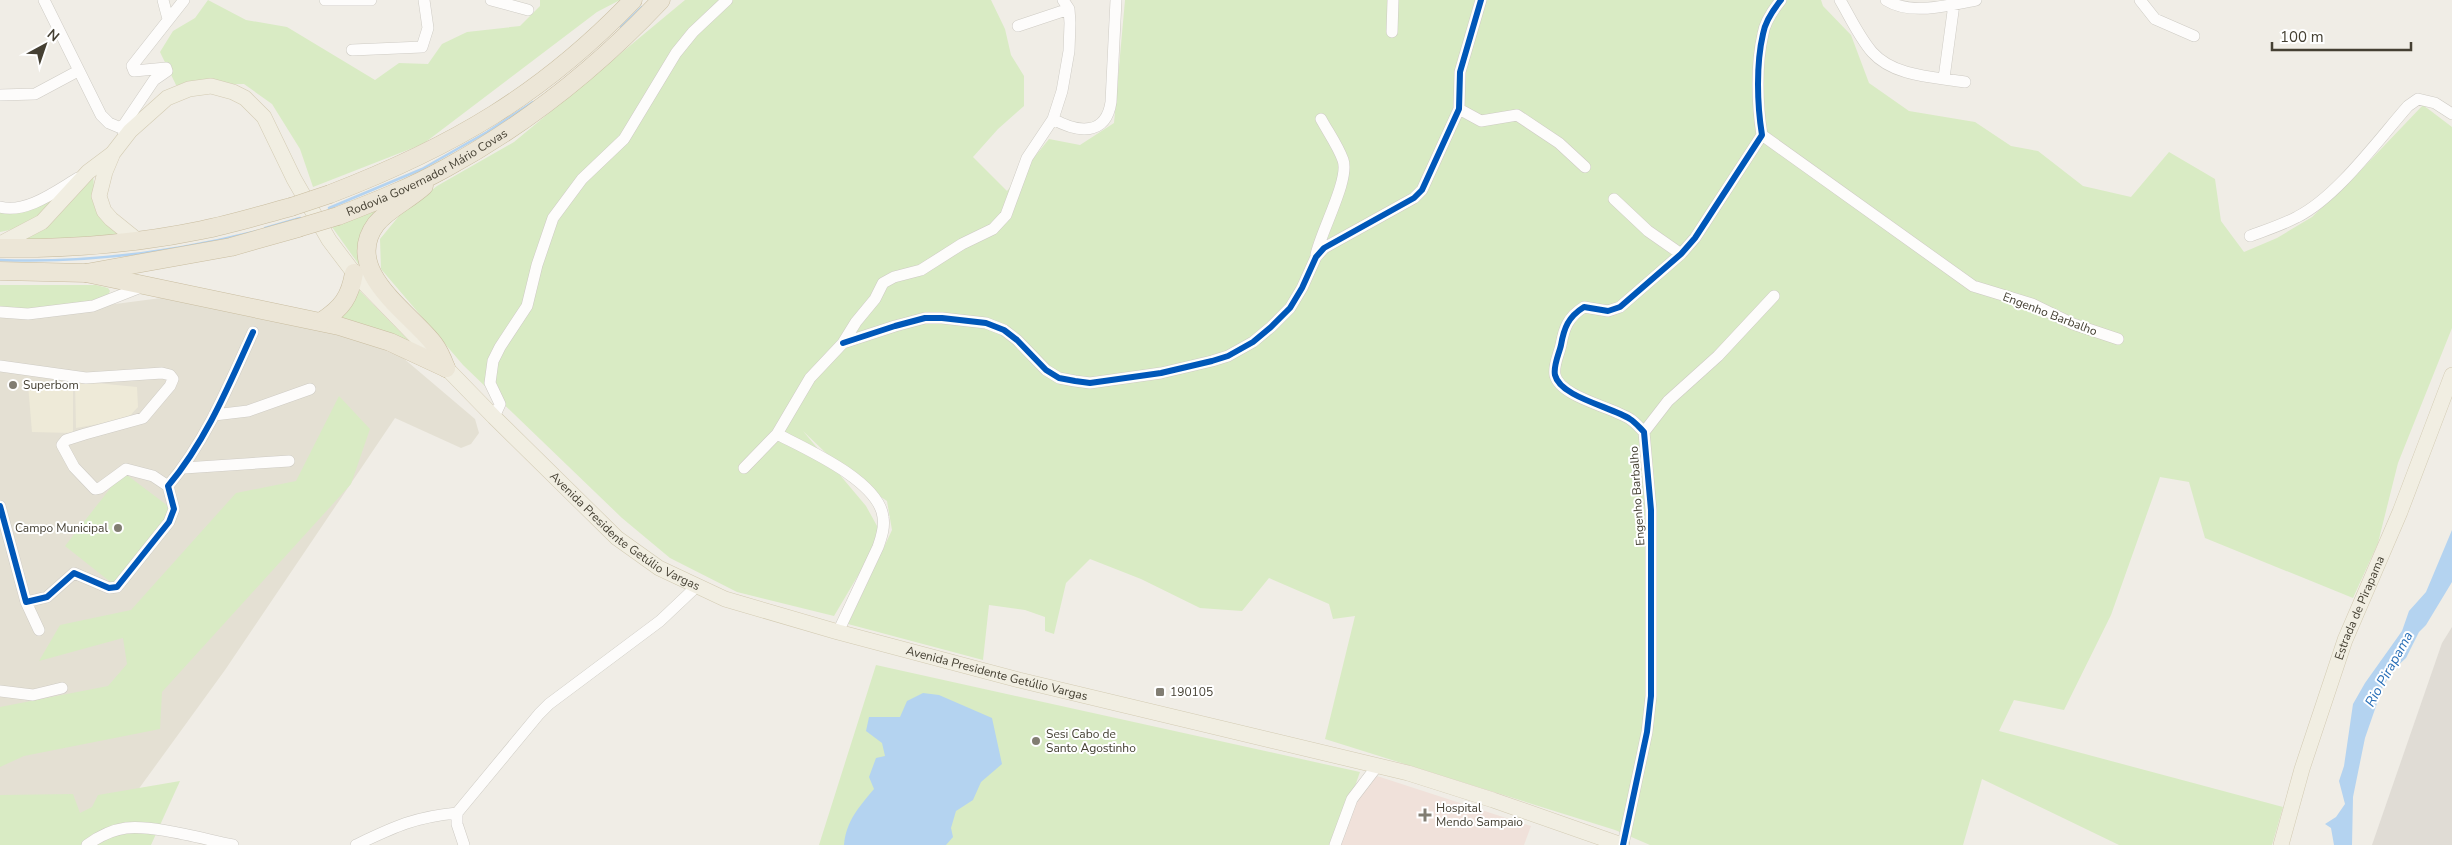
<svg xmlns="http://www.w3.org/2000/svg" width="2452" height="845" viewBox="0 0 2452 845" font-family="'Nunito Sans',sans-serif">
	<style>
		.residential { fill: #e4e0d3 }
		.industrial { fill: #e0dcd5 }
		.education { fill: #eeead8 }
		.medical { fill: #f0e1da }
		.green { fill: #d9ebc4 }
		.water { fill: #b4d3f0 }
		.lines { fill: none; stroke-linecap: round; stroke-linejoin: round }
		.stream { stroke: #b4d3f0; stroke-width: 2.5 }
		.minor-casing { stroke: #cecbc4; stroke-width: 12 }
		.major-casing { stroke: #d3cbb3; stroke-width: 16 }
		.highway-casing { stroke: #c9bda0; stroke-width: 19 }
		.minor { stroke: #fdfcfb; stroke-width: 11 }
		.major { stroke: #f1eee2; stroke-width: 15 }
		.highway { stroke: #ece6d7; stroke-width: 18 }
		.highway-bridge-casing { stroke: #c9bda0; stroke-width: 19; stroke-linecap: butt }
		.highway-bridge { stroke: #ece6d7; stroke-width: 18 }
		.cycleway-casing { stroke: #fff; stroke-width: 9 }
		.cycleway { stroke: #0057b8; stroke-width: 6 }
		.poi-dot { fill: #817d72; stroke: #fff; stroke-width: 2 }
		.labels { text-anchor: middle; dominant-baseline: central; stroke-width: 4; stroke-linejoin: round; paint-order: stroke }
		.street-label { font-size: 12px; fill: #454033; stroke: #fff }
		.poi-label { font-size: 12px; fill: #454033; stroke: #fff; text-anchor: start }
		.water-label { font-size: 14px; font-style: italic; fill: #276eb7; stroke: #fff }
	</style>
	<rect width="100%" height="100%" fill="#f0ede6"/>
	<!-- residential -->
	<path class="residential" d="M161,298l171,32 70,27 73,62 4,14 -8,11 -10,4 -66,-30 -170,252 -127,175h-98v-530l24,1z"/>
	<!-- industrial -->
	<path class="industrial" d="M2452,627v218h-80l70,-202z"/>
	<!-- education -->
	<path class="education" d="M75,381l62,6 1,20 -11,12 -51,9z
		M28,384l45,7v42l-41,-1z"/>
	<!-- medical -->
	<path class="medical" d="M1374,775l157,51 -7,19h-183l13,-40z"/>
	<!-- green -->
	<path class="green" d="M208,0l38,20 41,7 88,53 24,-17 29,1 14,-20 25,-12 53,-6 20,-20v-6h80l-23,12 -174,132 -110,43 -13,-38 -28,-45 -28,-20 -68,1 -16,-33 13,-21 22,-13z
		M685,0h306l14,29 6,26 13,21v30l-26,23 -25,28 34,34 42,-52 31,6 34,-22 11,-123h696l2,6 28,29 18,48 40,28 66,11 36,24 27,5 45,35 48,11 38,-45 46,27 6,42 23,31 33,-14 35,-21 49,-47 62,-65 29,22v201l-54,135 -20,80 -25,55 -148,-60 -16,-56 -29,-5 -49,138 -47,95 -50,-10 -15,31 284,76 -11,38h-153l-137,-66 -19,66h-313l-35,-15 -290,-91 30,-123 -22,3 -4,-15 -60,-26 -27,33 -42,-3 -59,-29 -51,-20 -24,24 -12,51 -9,-3v-14l-20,-7 -36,-5 -6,55 -135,-36 44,-94 -5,-29 -36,-24 -48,-46 63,75 16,29 -48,81 -97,-24 -67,-34 -48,-40 -159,-153 -82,-96 -1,-30 19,-23 38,-30 77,-44z
		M88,172c-29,27 -48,53 -88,60v-19l27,-5z
		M93,173l2,30 32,34 -106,5z
		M402,198l-24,18 -6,67 -40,-56z
		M0,285h96l12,3 2,3 -2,4c-35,14 -71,13 -108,13z
		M357,288l60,61 -81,-31z
		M339,396l31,33 -19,55 -189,208 -2,37 -136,27 -24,11v-60l108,-21 19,-22 -4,-26 -84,23 21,-36 71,-15 105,-117 60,-12z
		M123,472l49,37 -59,75 -48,-38z
		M876,665l484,107 -26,73h-515z
		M180,781l-29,64h-151v-50l73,-1 7,19 12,-6 6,-12z"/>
	<!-- water -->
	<path class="water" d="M2452,530v52l-26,43 -7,7 -13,26 -12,11 -11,17 -18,52 -12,59 -1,48h-18l-3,-17 -6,-4 11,-7 9,-13 -6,-23 5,-15 9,-62 12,-21 37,-52 7,-20 17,-19z
		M923,693l16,2 53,23 10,46 -21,18 -8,18 -17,11 -5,17 2,9 -7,8h-102c2,-24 15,-38 30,-56l-5,-12 7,-19 9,-2 -3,-13 -16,-12 3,-14h31l7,-16z"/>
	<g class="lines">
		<!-- stream -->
		<path class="stream" d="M621,27l21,-20
			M329,208l93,-39 65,-37 46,-30
			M265,228l35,-10
			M0,260c86,3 174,-8 257,-29"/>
		<!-- minor casing -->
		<g class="minor-casing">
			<path id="minor" d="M44,0l57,115 8,8 19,8
				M163,0l5,19
				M325,0h46
				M491,0l37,10
				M1840,0c10,17 19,37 32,52 22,25 63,25 93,30
				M1886,0c25,16 63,5 90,0
				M2140,0l15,19 39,17
				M1018,26l51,-17
				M1392,32l1,-32
				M352,50l70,-3 6,-19 -4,-28
				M1944,78l10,-74
				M0,95l35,-1 43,-23
				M1459,109l22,12 36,-6 42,28 26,24
				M1053,119c25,14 53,17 58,-17l5,-102
				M121,129l33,-49 13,-9 -1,-3 -32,3 -2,-5 52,-66
				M1762,135l211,151 59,18 41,20 45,15
				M1614,199l34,32 33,23
				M0,207c26,7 56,-16 78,-29
				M2250,236c16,-6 32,-11 47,-19 40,-20 81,-77 111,-111l10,-7 17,4 17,11
				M1316,255c5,-24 34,-76 27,-95 -5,-14 -15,-28 -22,-41
				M0,312l28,2 65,-8 51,-20
				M843,343l52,-17 30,-8h17l44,5 18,7 13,10 29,30 13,8 16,3 15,2 71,-10 51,-12 16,-5 25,-14 18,-15 19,-19 12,-20 14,-31 8,-9 90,-50 8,-8 37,-81 1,-37 21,-72
				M0,366l86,12 76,-5 8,2 3,4 -3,7 -27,32 -58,16 -19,6 -4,5 12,22 21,22 5,-1 26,-19 27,7 15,10
				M214,415l34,-4 62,-22
				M494,417l6,-13 -10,-21 3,-22 7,-14 27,-41 10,-41 16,-47 29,-39 42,-40 52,-86 17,-21 34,-32
				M1644,432l24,-31 50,-45 56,-60
				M184,468l105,-7
				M744,468l33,-34
				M0,506l26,96 21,-5 27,-24 35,15 8,-1 52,-65 5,-13 -6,-23c38,-45 61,-101 85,-154
				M26,602l13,28
				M838,632l40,-85c3,-9 7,-19 5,-30 -4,-36 -77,-68 -106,-83l33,-56 33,-35 13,-21 19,-23 8,-16 11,-6 27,-7 41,-26 31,-15 13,-14 21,-57 26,-39 9,-28 7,-40 1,-28 -1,-14 -6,-9
				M0,691l33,4 29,-7
				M87,845c11,-8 24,-15 39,-17 29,-3 77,11 107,17
				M356,845c38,-18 58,-28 101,-32
				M464,845l-7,-21v-11l82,-99 10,-10 111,-83 36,-34
				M1335,845l17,-46 26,-34
				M1623,845l24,-113 4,-36v-186l-7,-78c-5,-5 -9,-10 -14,-13 -18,-12 -70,-22 -75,-44 -2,-9 4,-21 6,-30 3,-17 7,-28 23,-38l24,4 12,-4 61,-53 14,-16 67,-103c-5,-31 -6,-71 1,-101 2,-13 10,-24 18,-34"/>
		</g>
		<!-- major casing -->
		<g class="major-casing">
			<g id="major">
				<path id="s1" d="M137,240l-26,-21 -7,-8 -5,-15 6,-24 8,-19 17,-22 37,-33 22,-9 22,-3 22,6 12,6 19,19 30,62 35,61 25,33 140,144 123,121 42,30 66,31 113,33 181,48 389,93 85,27 129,45"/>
				<path d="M0,244l42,-22 46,-50 24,-18"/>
				<path id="s2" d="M2281,845l21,-76 43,-129 55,-128 52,-137"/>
			</g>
		</g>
		<!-- highway casing -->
		<g class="highway-casing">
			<g id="highway">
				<path d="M424,186c-15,14 -35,22 -48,38 -35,47 35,89 58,120 6,8 9,16 12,24"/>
				<path d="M330,194c122,-47 212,-99 303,-194"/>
				<path id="s3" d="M338,216c36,-14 74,-29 108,-48 79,-43 153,-102 215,-168"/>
				<path d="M0,248c68,1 135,-4 202,-18 30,-6 59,-15 89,-23"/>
				<path d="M0,271l86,2 145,-26 67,-19"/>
				<path d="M86,273l253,53 51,16 56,26"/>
				<path d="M322,321c20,-13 28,-24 32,-48"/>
			</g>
		</g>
		<!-- minor -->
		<use href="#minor" class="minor"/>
		<!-- major -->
		<use href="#major" class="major"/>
		<!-- highway -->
		<use href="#highway" class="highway"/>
		<!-- highway-bridge casing -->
		<g class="highway-bridge-casing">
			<path id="highway-bridge" d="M291,207l39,-13
				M298,228l40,-12"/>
		</g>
		<!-- highway-bridge -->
		<use href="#highway-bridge" class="highway-bridge"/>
		<!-- cycleway casing -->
		<g class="cycleway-casing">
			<path id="cycleway" d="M843,343l52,-17 30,-8h17l44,5 18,7 13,10 29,30 13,8 16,3 15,2 71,-10 51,-12 16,-5 25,-14 18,-15 19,-19 12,-20 14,-31 8,-9 90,-50 8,-8 37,-81 1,-37 21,-72
				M0,506l26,96 21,-5 27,-24 35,15 8,-1 52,-65 5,-13 -6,-23c38,-45 61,-101 85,-154
				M1623,845l24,-113 4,-36v-186l-7,-78c-5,-5 -9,-10 -14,-13 -18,-12 -70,-22 -75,-44 -2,-9 4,-21 6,-30 3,-17 7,-28 23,-38l24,4 12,-4 61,-53 14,-16 67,-103c-5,-31 -6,-71 1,-101 2,-13 10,-24 18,-34"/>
		</g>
		<!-- cycleway -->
		<use href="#cycleway" class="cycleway"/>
	</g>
	<!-- markers -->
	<g class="poi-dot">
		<circle cx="13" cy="385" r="5"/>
		<circle cx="118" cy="528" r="5"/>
		<rect x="1155" y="687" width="10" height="10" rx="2.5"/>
		<circle cx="1036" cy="741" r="5"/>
		<path d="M1422.5 807.5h5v5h5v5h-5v5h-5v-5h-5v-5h5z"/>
	</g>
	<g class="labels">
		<!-- street labels -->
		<g class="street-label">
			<text stroke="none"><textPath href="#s3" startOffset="99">Rodovia Governador Mário Covas</textPath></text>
			<text transform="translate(2050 314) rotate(21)">Engenho Barbalho</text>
			<text transform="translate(1637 496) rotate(-94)">Engenho Barbalho</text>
			<text stroke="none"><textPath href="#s1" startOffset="848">Avenida Presidente Getúlio Vargas</textPath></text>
			<text stroke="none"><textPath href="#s2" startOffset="250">Estrada de Pirapama</textPath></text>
			<text stroke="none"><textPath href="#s1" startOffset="1252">Avenida Presidente Getúlio Vargas</textPath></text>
		</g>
		<!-- poi labels -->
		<g class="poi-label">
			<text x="23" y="385">Superbom</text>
			<text x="108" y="528" text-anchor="end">Campo Municipal</text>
			<text x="1170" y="692">190105</text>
			<text x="1046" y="734">Sesi Cabo de<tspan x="1046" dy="14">Santo Agostinho</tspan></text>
			<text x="1436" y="808">Hospital<tspan x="1436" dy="14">Mendo Sampaio</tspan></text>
		</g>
		<!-- water labels -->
		<g class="water-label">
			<text transform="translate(2389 669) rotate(-61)">Rio Pirapama</text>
		</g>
	</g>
	<!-- north arrow -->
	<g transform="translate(45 45) rotate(40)" stroke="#ffffff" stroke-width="4" paint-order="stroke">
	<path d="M0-4L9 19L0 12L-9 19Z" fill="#454033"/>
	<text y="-8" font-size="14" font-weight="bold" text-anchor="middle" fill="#454033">N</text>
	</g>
	<!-- scale -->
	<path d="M2272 42v8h139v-8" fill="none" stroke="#454033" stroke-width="2.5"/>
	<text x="2280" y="42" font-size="15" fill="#454033" stroke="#ffffff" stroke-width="4" paint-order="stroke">100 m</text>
</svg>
